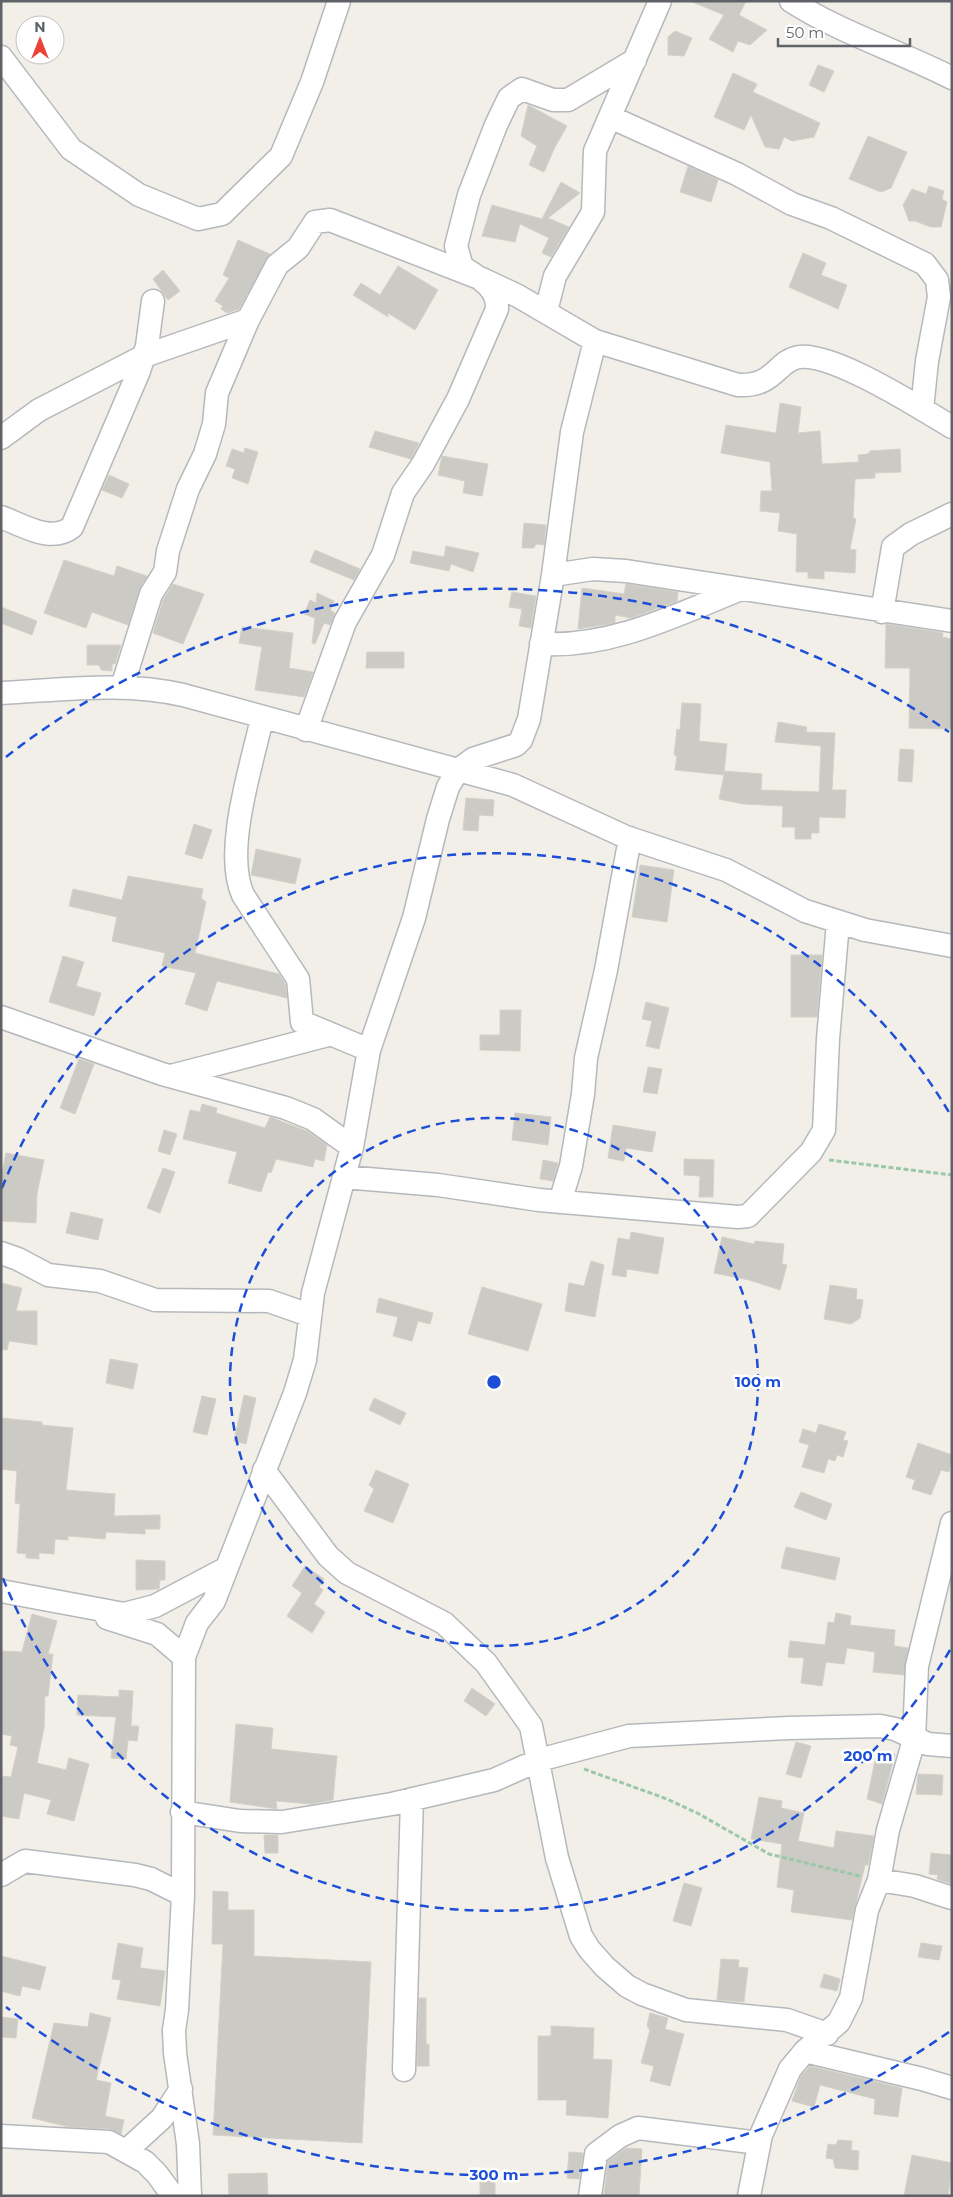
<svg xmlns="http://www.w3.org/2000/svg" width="953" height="2197" viewBox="0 0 953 2197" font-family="Montserrat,sans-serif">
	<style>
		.building { fill: #cccac5; stroke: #d6d1c6 }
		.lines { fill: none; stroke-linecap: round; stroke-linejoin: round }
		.minor-casing { stroke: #b5b8bc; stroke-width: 25 }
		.path { stroke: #9cc7a9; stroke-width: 3; stroke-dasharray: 5 2.5; stroke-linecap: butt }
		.minor { stroke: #fff; stroke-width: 22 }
		.ring { fill: none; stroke: #1d4ed8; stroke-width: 2.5; stroke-dasharray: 9 6 }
		.centre { fill: #1d4ed8; stroke: #fff; stroke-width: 2.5 }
		.ring-label { font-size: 15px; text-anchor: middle; font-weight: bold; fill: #1d4ed8; stroke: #fff; stroke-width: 5; stroke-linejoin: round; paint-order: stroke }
	</style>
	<rect width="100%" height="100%" fill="#f1efe8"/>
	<!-- building -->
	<path class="building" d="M690,1h56l-7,14 28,15 -17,15 -12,-4 -5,11 -24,-13 15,-24z
		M675,31l17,7 -8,18 -16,-1v-18z
		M818,65l16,6 -10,21 -15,-7z
		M733,73l24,11 -4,8 67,31 -6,14 -22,4 -8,-4 -5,12 -14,-2 -14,-32 -7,15 -30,-13z
		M528,105l39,21 -12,21 -11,25 -15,-7 8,-19 -16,-10z
		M868,136l39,16 -16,36 -10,4 -32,-13z
		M688,166l30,14 -7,22 -31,-10z
		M561,182l19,11 -32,25 21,9 -18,30 -9,-4 7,-15 -29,-14 -5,18 -33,-6 10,-31 50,14z
		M929,186l15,5 -2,8 5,3 -6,25h-10l-16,-6h-6l-6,-16 9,-16 14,5z
		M238,240l32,14 -31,55 -12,4 -6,-4 2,-3 -8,-5 14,-23 -6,-3z
		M803,253l23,10 -5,12 26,10 -9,24 -49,-22z
		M398,266l40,24 -23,40 -27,-17v4l-35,-22 8,-12 19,12z
		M163,270l17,21 -12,9 -15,-21z
		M780,403l21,4 -3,26 22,-2 2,33 37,-2 -1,-7 10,-1 2,-3 30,-2 1,23 -26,1v5l-20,1 -2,39 3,1 -6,30 6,1 -1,23 -31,-2v8l-16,-1v-6h-12l1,-38 -19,-3 2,-18 -20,-2 1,-20h11l-2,-29 -49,-9 5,-28 50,8z
		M375,431l44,12 -8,16 -42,-12z
		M245,448l13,4 -10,32 -16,-6 3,-9 -9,-3 6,-17 12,4z
		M442,456l46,8 -6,32 -19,-3 2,-12 -27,-6z
		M109,475l20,9 -7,14 -20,-8z
		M524,523l22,2 -2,20 -8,-1 -2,4h-12z
		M446,546l33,7 -6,19 -22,-8 -2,7 -39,-8 3,-12 31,6z
		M315,550l45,19 -6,11 -44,-18z
		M64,560l50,16 3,-10 30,10 -8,14 -11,35 -36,-13 -6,16 -42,-15z
		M173,584l31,10 -21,50 -30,-11 10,-33z
		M626,584l52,8 -1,9 -46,17 -16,-3v8l-37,6 4,-41 42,6z
		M512,592l24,4 -5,32 -12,-2 3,-17 -13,-2z
		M317,593l17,8 -4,9 5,3 -5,12 -6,-2 -9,21 -3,-1 3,-25 -11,-4 6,-14 6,3z
		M1,607l36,14 -5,14 -31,-12z
		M886,624l57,9 -1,4 10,2v90l-43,-1 1,-60h-25z
		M242,627l51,6 -4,35 24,4 -9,25 -49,-7 7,-43 -23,-4z
		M87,645h34l-6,19h-3v7l-11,-1 -2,-5h-12z
		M367,652h37v16h-38z
		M682,703l19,1 -2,37 28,3 -3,30v-3l38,3 -1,16 58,2 2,-46 -46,-4 3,-20 29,5 -1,5 29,1 -3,57h14l-1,28 -26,-1v16h-8v6h-16v-12h-13l1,-21 -40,-2 -24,-5 5,-24 -49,-5 2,-14 -3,-1 3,-26 3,1z
		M900,749l14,1 -2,32 -14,-1z
		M466,798l28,2 -1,16 -14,-1 -1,16 -15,-1z
		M194,824l18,6 -10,29 -17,-5z
		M256,849l45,10 -6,25 -44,-9z
		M640,865l34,5 -7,52 -35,-5z
		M128,876l75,13 -2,9 5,4 -11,51 84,21 6,9 2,15 -70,-17 -10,30 -22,-7 11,-31 -34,-7 3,-13 -53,-12 5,-24 -48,-11 4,-17 49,11z
		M791,955h31l-5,62h-26z
		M63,956l21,6 -8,24 25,7 -7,23 -45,-14z
		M646,1002l23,6 -10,41 -13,-3 6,-25 -10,-2z
		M500,1010h21l-1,41 -40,-1v-15h20z
		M79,1059l15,5 -19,50 -15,-6z
		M648,1067l14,2 -5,25 -14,-2z
		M202,1104l15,4 -1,5 49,15 5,-11 37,14 20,14 -3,16 -9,-2 -2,8 -37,-8 -5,14 -3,-1 -7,20 -33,-9 9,-31 -54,-13 7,-29 10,2z
		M515,1113l36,4 -3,28 -36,-5z
		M613,1125l43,7 -4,20 -26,-4 -2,13 -16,-3z
		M164,1130l13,4 -7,21 -12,-4z
		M6,1153l38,7 -7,34 -1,29 -35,-2v-43z
		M684,1159l30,1 -1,37h-14l1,-21 -16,-1z
		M543,1160l15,3 -5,18 -13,-2z
		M163,1168l12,4 -15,41 -13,-5z
		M71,1212l32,7 -5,21 -32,-7z
		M631,1232l33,6 -6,36 -31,-5 -1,8 -14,-2 6,-37 12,2z
		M722,1237l32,7 1,-3 29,3 -2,20 5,1 -7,25 -31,-10 -35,-7z
		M591,1261l13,4 -9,52 -30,-6 4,-28 15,3z
		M1,1283l21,5 -6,23h21v34l-28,-4 -2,9 -6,-1z
		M830,1285l27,4 -1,10 7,1 -3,18 -9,6 -27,-5z
		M482,1287l60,17 -14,47 -60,-17z
		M379,1298l54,15 -3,11 -12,-3 -6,20 -19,-5 5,-19 -22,-5z
		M110,1359l28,5 -5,25 -27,-6z
		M244,1395l12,3 -10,46 -12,-3z
		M202,1396l14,3 -9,36 -14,-3z
		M374,1398l32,15 -6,12 -31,-15z
		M1,1418l41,4v3l31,3 -7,62 49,4 -1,22 46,-1v14h-15v5l-39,-2 -1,7 -37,-3v4l-13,-1 -1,15 -15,-1v6l-13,-1v-4l-9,-1 3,-49 -5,-1 2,-32 -16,-2z
		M819,1424l27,8 -3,8 5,1 -5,16 -6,-2 -2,6 -7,-2 -4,14 -22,-6 7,-22 -10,-3 4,-13 13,4z
		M918,1443l34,12 -3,17 -8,-2 -10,25 -19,-6 3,-9 -9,-3z
		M376,1470l33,14 -16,39 -29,-12 10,-22 -5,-4z
		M801,1492l31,12 -6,16 -32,-13z
		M786,1547l54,11 -5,22 -54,-12z
		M136,1560l29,1v19h-5l-1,9 -23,1z
		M305,1566l19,13 -5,8 4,3 -9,14 11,8 -13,21 -25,-17 15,-23 -10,-7z
		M836,1613l15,3 -1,9 45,5 -1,16 14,2 -4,27 -31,-3 2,-20 -28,-4 -3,16 -18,-2 -4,24 -21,-3 3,-25 -16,-1 2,-16 35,4 3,-23 6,1z
		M32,1614l25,7 -9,33h5l-5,42h-3l-1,32 -7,35 29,7 3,-12 20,6 -15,57 -27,-7 4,-14 -27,-7 -5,26 -18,-3v-40l10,1 7,-30 -8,-2 2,-9 -11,-2v-83l21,1z
		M472,1688l23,16 -9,12 -22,-15z
		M119,1690l14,1 -2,35h8l-2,15 -9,-1 -2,19 -15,-1 5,-41 -39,-2 1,-20 41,2z
		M236,1724l37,4 -2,21 66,7 -4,44 -22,4 -35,-3 1,8 -47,-7z
		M796,1742l15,4 -10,32 -15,-4z
		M877,1751l18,3 -13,50 -15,-5z
		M918,1774l25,1 -1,20 -26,-1z
		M759,1797l23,4 -1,7 23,5 -6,28 36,7 2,-17 38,5 -6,29h-3l-13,55 -61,-8 3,-22 -17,-3 5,-43 -31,-5z
		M264,1835h14v18h-13z
		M931,1853l21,2v29l-15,-5 1,-4 -9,-1z
		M684,1883l18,5 -11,38 -18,-5z
		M213,1891l15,1v18h26v46l117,6 -9,181 -149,-8 10,-191h-11z
		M118,1943l25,5 -3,20 25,3 -5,35 -43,-7 4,-19 -9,-1z
		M921,1943l21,3 -3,14 -21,-3z
		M1,1956l45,11 -6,23 -18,-4 -2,10 -19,-5z
		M721,1959l18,1 -1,7 10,1 -4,34 -27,-2z
		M824,1974l16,5 -3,12 -17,-4z
		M419,1998h7v46h3v22h-12z
		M90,2013l21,5 -15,62 15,3 -6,33 19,4 -3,14 -11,-5 -41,-2 -37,-9 22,-95 34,4z
		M650,2013l18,5 -3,11 19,5 -14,52 -20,-5 4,-15 -13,-3 9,-33 -3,-4z
		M1,2017l17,2 -2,19 -15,-1z
		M551,2026l43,2 -1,31 19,1 -4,58 -42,-3 1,-15h-29v-64h13z
		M810,2066l92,22 -4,29 -24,-3 1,-15 -55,-14 -6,22 -22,-6 9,-25z
		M838,2140l14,1 -1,9 8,1 -1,19 -23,-2 -2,-9 -7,-1 2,-14 8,1z
		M626,2148l16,1 -3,47h-35l4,-35z
		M569,2152l14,1 -4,26 -12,-1z
		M912,2155l40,8 -4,33h-44z
		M480,2171h15v25h-15z
		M267,2173l1,23h-39l-1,-22z"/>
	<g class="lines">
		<!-- minor casing -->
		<g class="minor-casing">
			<path id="minor" d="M791,1c50,32 108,50 161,77
				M1,57l70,92 68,46 59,24 24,-5 59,-58 31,-74 27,-81
				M610,117l127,57 55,30 39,14 94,46 12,16 2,17 -12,64 -5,48
				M546,311l9,-35 38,-64 2,-61 65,-150
				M1,438l38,-28 105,-54 104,-36
				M1,517c22,8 50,27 71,10l67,-156 8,-25 6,-45
				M553,575l40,-6 33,2 326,50
				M882,612l11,-65 18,-13 41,-20
				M541,644c71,4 135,-29 200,-55
				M122,687l29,-93 14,-22 3,-21 20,-62 17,-35 9,-30 3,-31 31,-73 29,-55 21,-17 17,-26 15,-2 152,59 36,17 77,45 143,44c37,2 38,-24 61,-28 34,-5 121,51 153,70
				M1,693c61,-3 123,-12 182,2l330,90 113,52 100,33 79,41 60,19 87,16
				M262,718c-10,47 -39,133 -19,177l55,84 4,43 67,28
				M306,730l39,-108 38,-67 20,-62 20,-29 35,-65 39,-90c1,-22 -18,-31 -35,-42l-6,-21 13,-51 27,-70 13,-27 13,-9 31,11h15l67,-40
				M1,1017l161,57 124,34 27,11 39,28
				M171,1076l157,-41
				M344,1177l94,8 101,15 199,17 10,-1 63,-64 13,-22 4,-91 10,-117
				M560,1202l11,-36 12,-72 3,-36 20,-88 24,-132
				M1,1253l17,6 30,16 52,6 55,19 114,1 40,14
				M264,1470l64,86 19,17 97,50 42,40 45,63 26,132 24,78 8,13 16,18 22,19 15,8 44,16 101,10 40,14
				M1,1591l123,23 31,-8 70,-37
				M107,1618l50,16 27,23
				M182,1812l58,9 42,1 110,-18 102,-24 45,-20 90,-24 160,-8 91,-2 15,3 33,15 24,2
				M1,1875l24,-14 110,14 16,4 32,16
				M879,1880l36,6 37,12
				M805,2051l117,28 30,9
				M404,2070l8,-271
				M1,2136l108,6 36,20 12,12 16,22
				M126,2151l36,-33 19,-29
				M190,2196l-2,-52 -13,-91 -1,-23 3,-20 6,-115 1,-238 13,-34 17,-22 81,-208 10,-33 8,-67 39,-146 17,-97 45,-132 24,-99 10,-32 10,-17 15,-11 43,-14 5,-5 8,-21 24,-144 19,-143 23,-91
				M590,2196l6,-42 24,-18 18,-8 121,15
				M749,2196l12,-61 29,-66 15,-18 34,-29 12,-24 16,-88 12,-30 9,-50 26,-90 3,-74 35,-143"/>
		</g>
		<!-- path -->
		<path class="path" d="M829,1160l123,15
			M584,1769l83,30 32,15 70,40 91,22"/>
		<!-- minor -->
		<use href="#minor" class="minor"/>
	</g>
	<!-- distance rings -->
	<g class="ring">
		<circle cx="494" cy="1382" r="264"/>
		<path d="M950 1650A529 529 0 0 1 2 1576M2 1188A529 529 0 0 1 950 1114"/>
		<path d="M949 2032A793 793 0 0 1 6 2007M6 757A793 793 0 0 1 949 732"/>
	</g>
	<circle cx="494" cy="1382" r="8" class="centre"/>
	<g class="ring-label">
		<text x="758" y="1387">100 m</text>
		<text x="868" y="1761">200 m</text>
		<text x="494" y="2180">300 m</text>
	</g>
	<!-- border -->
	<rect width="953" height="2197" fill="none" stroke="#5f6368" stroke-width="5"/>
	<!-- north arrow -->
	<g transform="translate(40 40)"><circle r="24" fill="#ffffff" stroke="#bfc1c3"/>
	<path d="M0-4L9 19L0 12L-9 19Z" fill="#ea4335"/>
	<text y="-8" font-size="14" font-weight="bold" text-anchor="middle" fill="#5f6368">N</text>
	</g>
	<!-- scale -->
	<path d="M778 38v8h132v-8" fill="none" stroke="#5f6368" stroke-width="2.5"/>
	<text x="786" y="38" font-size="15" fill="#5f6368" stroke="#ffffff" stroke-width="4" paint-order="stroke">50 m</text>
</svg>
